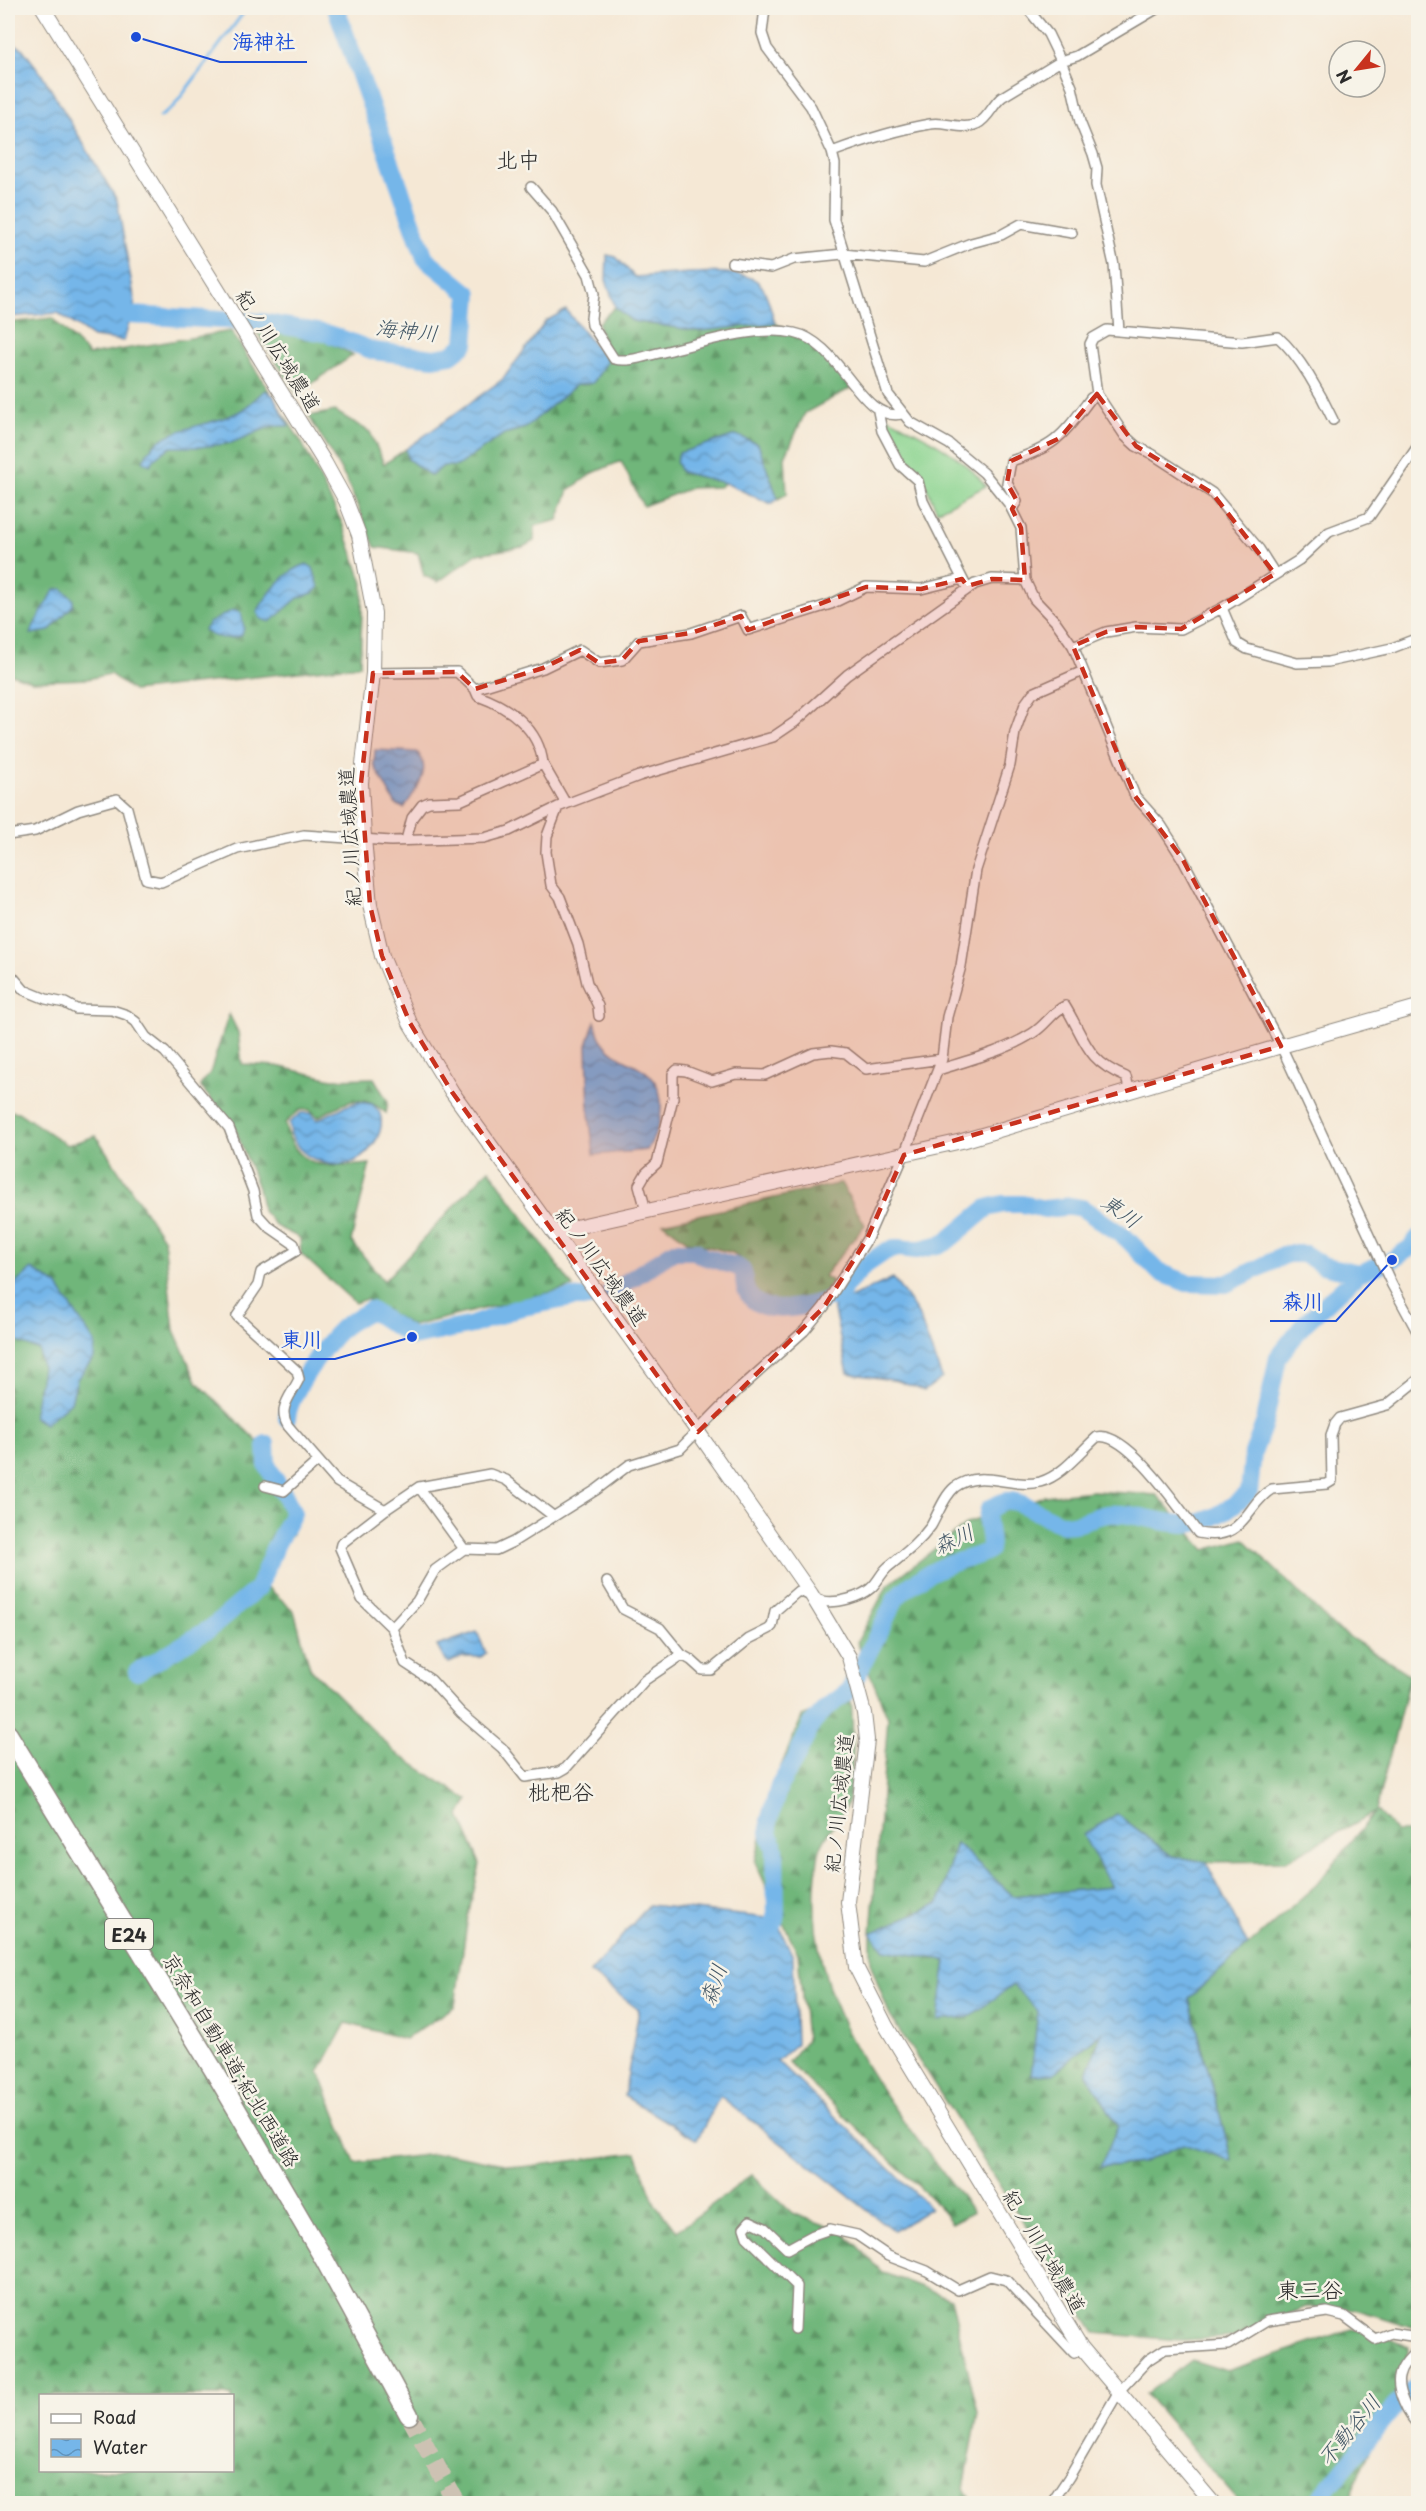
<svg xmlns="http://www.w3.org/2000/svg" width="1426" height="2511" viewBox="0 0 1426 2511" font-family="'Playpen Sans','Klee One',sans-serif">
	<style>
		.green { fill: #8bd490; stroke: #5b805e; stroke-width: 1.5 }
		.forest { fill: url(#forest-firs); stroke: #4e7052; stroke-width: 1.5; fill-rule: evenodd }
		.water { fill: url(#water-waves); stroke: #50708a; stroke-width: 1.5 }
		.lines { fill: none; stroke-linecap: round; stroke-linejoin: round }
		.stream { stroke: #75b6e9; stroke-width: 3 }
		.river { stroke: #75b6e9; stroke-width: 18 }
		.highway-tunnel { stroke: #cdc2b3; stroke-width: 18; stroke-dasharray: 18 9; stroke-linecap: butt }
		.street-casing { stroke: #908a80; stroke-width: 12 }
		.secondary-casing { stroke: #908a80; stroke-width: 16 }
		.highway-casing { stroke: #908a80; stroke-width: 21 }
		.street { stroke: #fff; stroke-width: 9 }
		.secondary { stroke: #fff; stroke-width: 14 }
		.highway { stroke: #fff; stroke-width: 18 }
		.marked { fill: #c8321e; fill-opacity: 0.2; stroke: #c8321e; stroke-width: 4.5; stroke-dasharray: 12 8; stroke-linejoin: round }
		.labels { text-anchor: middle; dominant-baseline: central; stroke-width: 5; stroke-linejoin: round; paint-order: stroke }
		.shield { fill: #f7f3e8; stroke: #686764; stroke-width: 1.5 }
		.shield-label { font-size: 18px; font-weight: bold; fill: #2b2b2b }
		.street-label { font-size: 20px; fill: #2b2b2b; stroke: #f7f3e8 }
		.water-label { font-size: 21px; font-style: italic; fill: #415564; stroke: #f7f3e8 }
		.quarter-label { font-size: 22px; fill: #2b2b2b; stroke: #f7f3e8 }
		.leader { fill: none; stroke: #1d4ed8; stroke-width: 2 }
		.callout-dot { fill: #1d4ed8; stroke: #f7f3e8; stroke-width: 2 }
		.callout-label { font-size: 21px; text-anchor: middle; font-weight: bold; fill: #1d4ed8; stroke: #f7f3e8; stroke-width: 5; stroke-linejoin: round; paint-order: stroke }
	</style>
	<defs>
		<pattern id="forest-firs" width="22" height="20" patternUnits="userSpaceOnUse" patternTransform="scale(1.5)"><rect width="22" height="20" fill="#70b67a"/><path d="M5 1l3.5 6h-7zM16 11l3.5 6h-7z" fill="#5c9464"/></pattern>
		<pattern id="water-waves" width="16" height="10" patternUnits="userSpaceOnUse" patternTransform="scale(1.5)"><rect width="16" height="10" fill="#75b6e9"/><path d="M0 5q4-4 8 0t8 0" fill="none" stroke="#6094bd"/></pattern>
	</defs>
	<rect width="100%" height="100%" fill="#f7f3e8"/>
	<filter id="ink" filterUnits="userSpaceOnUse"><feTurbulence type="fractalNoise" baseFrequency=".0167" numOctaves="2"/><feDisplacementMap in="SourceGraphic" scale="12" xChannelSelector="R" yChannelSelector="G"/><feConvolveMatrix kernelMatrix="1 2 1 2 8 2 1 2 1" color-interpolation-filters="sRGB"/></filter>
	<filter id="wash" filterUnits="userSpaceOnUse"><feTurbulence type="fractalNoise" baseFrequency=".008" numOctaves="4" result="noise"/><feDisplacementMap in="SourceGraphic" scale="24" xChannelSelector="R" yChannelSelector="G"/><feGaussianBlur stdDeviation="1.35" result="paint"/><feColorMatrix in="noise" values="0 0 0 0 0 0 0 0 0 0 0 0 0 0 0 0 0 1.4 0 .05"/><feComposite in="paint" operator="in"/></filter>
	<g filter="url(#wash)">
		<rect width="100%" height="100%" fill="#f5e8d5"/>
		<!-- green -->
		<path class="green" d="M885,416c37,19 74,36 101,70l-49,25 -16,-37 -19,-15 -16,-30z"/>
		<!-- forest -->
		<path class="forest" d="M615,307l17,14 67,10 76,-8 56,33 22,31 -48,26 -20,44 2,37 -9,5 -20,-55 -22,-9 -57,18 -3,8 5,11 44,11 -6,4 -28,1 -48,18 -22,-45 -28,12 -24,17 -11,30 -23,6 -1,15 -11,6 -46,7 -39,28 -14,-6 -6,-23 -43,-6 -29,-68 -37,-63 26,-5 35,21 14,32 22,-15 2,10 23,17 12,-10h14l47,-32 21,-6 51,-43 17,-2 14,-22 -9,-38z
			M52,318l37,37 142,-24 71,112 40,80 21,60 -3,82 -227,26 -23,-17 -23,5 -55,2 -24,-8v-350z
			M255,329c43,3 60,4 98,26l-56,39z
			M229,1014l9,18 4,32 35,2 55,13 42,-1 14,24 -2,11c-26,-23 -41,-10 -68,4l-8,-7h-10l-15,13c9,48 45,45 85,41l-19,77 33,40 105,-112 84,118 -161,39 -46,-27 -11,4 -54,-49 -1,-16 -23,-11 -14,-16 -5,-23 -23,-60 -35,-42 10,-13z
			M8,1111l10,1 49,33 29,-9 68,104 10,90 23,52 62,61 25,56 8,35 -15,19 -13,31 30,27 16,57 86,85 72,47 -8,16 20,48 -12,52 -13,90 -50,33 -59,-16 -27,49 36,91 89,-10 77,14 115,-14 19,51 22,27 75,-56 40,38 52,19 38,40 69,26 27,115 -14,75 8,15 -964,1zM40,2396h192v74h-192z
			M841,1183l24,42 -41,51 8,5 -8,13c-35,10 -70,24 -76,-27l-15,-14 -46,-12 -24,-18z
			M1093,1491l64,4 48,55 39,-11 91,89 75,47 -34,135 20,22h22v497l-63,-20 -49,-2 -71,30 -54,3 -86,-7 -205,-317 -19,-51v-32l17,-215 -31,-76 30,-56 81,-63 76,-27zM1375,1812l-58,72 -128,114 43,162 -49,-16 -42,19 -40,4 17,-41 -31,-52 16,-43 -50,43 -21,1 6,-64 -25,-27 -44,33 -30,2 7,-59 -62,-10 -13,-17 68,-30 17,-60 57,53 99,-9 5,-73 55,42 34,6 80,-1z
			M851,1697c2,28 3,54 0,82 -1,7 0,16 -3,22 -6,18 -25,33 -29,52 -27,146 73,252 154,359l-21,11 -17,-21 -147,-140 18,-22 -8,-86 -43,-92 21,-84 26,-61z
			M1352,2329l29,6 28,12 -13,49 -33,69 -16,38h-107l-94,-109 46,-34 35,11z"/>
		<!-- water -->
		<path class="water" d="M8,41l14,7 21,28 74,124 18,102 -11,39 -31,-4 -35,-24 -50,4z
			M607,255l9,2 19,20c25,-1 108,-13 125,7 8,8 11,28 15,39l-76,8 -67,-10 -17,-14 -9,-27z
			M566,310l41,51 -14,22 -17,2 -51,43 -21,6 -47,32h-14l-12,10 -23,-17 -2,-10 97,-70 43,-58z
			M265,390l8,5 16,31h-17l-41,17 -31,4h-29l-13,8 -8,10 -7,-4c15,-37 66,-32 97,-50 9,-5 17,-14 25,-21z
			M736,435l22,9 20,55 -7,5 -46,-21 -44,-11 -5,-11 3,-8z
			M307,564l6,4 6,19 -6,6 -15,5 -28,24 -9,-3 -4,-7c11,-19 29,-42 50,-48z
			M55,589h7l11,10v6l-24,26 -18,3 3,-9z
			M233,610l8,3 3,15 -2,7c-11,5 -29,4 -38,-5l5,-7z
			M375,750l42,2c17,18 -3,40 -13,56l-8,-3 -22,-40z
			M595,1021c2,6 3,14 6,18 17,29 56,21 60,62 1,20 -4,32 -14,49l-53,5 -5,-42 -2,-68z
			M358,1102l14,2c3,3 7,6 8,10 6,17 -10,40 -25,47 -22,10 -54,-2 -63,-24 -2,-4 -2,-10 -3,-14l12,-10h10l6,7 29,-14z
			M32,1269l25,16 38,58 -1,15 -17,21 -6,23 -26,22 -12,-7 9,-48 -3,-19 -31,-12v-54l9,-2z
			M893,1278l25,36 24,64 -18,13 -26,-10 -50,-8 -15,-67z
			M477,1632l9,21 -5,4h-19l-13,6 -4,-2 -8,-15z
			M1117,1814l55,42 34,6 42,83 -59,53 43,163 -49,-17 -42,19 -41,4 18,-41 -31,-52 15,-42 -49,42 -22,1 7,-64 -25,-26 -44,32 -31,3 8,-60 -62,-10 -13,-17 68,-30 17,-60 57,53 98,-9 -28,-52z
			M649,1905l127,14 17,38 3,87 -19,17 154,147 -37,23 -174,-135 -23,44 -73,-44 15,-86 -49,-37z"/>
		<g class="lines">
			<!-- stream -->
			<path class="stream" d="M160,117l14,-11 73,-98"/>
			<!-- river -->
			<path class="river" d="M118,297l10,18 135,7 66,12 45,17 60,7 17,-3 14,-11 4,-50 -44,-36 -89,-250
				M610,1293l64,-42h22l6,5 36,11 5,4c2,6 0,12 3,19 13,28 52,18 75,12
				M831,1298l10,-3 4,-9 19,-20 22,-15 13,-3 18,2 28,-7 42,-35 16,-4h19l23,5 26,-3 11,2 44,30 33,34 28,11 39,1 61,-30h18l17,11 37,8
				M287,1418c2,-24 37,-73 55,-90 8,-7 19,-12 28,-18l42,27 60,-12 46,-17 53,-10h19
				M266,1444l1,21 14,25
				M137,1672l74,-44 47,-40 16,-39 19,-36 -9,-19
				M762,1938l14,-19 -1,-70 -6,-16v-12l10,-35 16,-26 17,-36 13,-15 24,-18 47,-93c16,-16 36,-28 57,-35 13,-4 24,-6 36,-13 4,-16 -6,-23 0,-41 5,-2 11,-7 16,-8 17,-3 41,20 59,23 13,3 30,-9 44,-10 26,-2 53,10 77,10 25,0 46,-16 64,-32l4,-39 12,-32 13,-64 25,-32 56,-52 33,-13 18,-12 8,-10
				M1315,2504l81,-99 22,-19"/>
		</g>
	</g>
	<g filter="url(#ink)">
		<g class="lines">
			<!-- highway-tunnel -->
			<path class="highway-tunnel" d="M409,2415l48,89"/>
			<!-- street casing -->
			<g class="street-casing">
				<path id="street" d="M765,8l-3,25 5,15 44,59 21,45 3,12 -1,56 54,174 22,28 39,22 35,29 25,31 12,24 4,52 9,19 22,23 17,24 62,150 26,29 21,33 99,188 111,239 26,48
					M1027,8l21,26 13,27 11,26 8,35 13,32 4,14 -1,17 18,80 5,66
					M832,152c32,-12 64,-22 98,-28 16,-3 32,7 47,0 12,-6 15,-19 25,-27l59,-36 16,-5 81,-48
					M531,187l21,24 37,64 5,19 -3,24 1,7 22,34c16,4 33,-4 49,-7 37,-9 93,-27 131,-19 47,9 66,90 108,81
					M732,263l39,5 23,-9 49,-5 81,8 47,-19 30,-8 20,-11 51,9
					M878,411l4,20 18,34 18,16 5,20 42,83
					M1012,509l5,-8 -10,-18 4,-22c46,-15 51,-25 80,-63l6,-4
					M1275,574l-16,-25 -47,-56 -60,-39 -16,-8 -11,-10 -28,-42 -7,-50 3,-6 14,-8 135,12 36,-5c21,18 43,57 55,83
					M1222,608l15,35 10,6 50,14 31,-1 64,-14 26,-10
					M1073,646l33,-14 30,-5 45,2 41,-21 77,-48 30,-28 40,-15 49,-71
					M373,673l84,-1 18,17 3,7c31,11 61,32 65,68l-83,37 -31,1 -7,3 -10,13 -6,22
					M475,689l68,-21 37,-18 19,13 23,-3 17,-19 52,-8 50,-17 7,14 83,-26 35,-17 55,2 41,-10
					M543,764l23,40
					M558,807l-11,29 -1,16 5,33 9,12 18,47 9,39 11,23 1,10
					M8,835l27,-4 43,-21 39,-11 10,9 19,71 15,3 76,-33 67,-14 87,6 93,-3 25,-7 49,-24 81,-31 134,-39 22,-15 52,-47 128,-91 17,-5 33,1
					M12,976l12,14 22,9 19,4 11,6 36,1 15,5 9,7 10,15 19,15 64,76 24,63 5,24 10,11 26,18 2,7 -35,21 -3,13 -21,31 60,55 2,8c-8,17 -22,29 -11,47l49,56 48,28
					M938,1070c32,-10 67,-19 95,-37 13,-8 19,-21 32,-27 21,34 20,54 61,71l4,15
					M646,1210l-7,-25 7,-12 11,-10 16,-65v-24l4,-4 9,1 26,10 24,-7 29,1 48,-22 18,-2 15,2 20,16 76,-10
					M265,1486l19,5 34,-30
					M419,1487l45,62
					M553,1516l-47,-36 -16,-6 -71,13 -34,23 -44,34 -1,4 22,51 30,29 13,35 26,17 30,33 41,35 23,29 34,-5 7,-4 79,-88 37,-25 9,5 11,10h9l38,-31 20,-10 3,-3 3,-15 23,-20c10,2 18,9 25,10 14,3 38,-4 48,-13 7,-6 10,-15 17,-21 16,-13 31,-24 43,-41 7,-12 13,-30 24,-39 26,-19 56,2 85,-5 22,-6 40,-30 57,-45 30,-7 84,74 101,96 48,10 47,-29 74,-44l55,-5 5,-3 -1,-46 4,-11 5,-6 47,-13 31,-25
					M607,1582l16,27 37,19 22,27
					M392,1628l25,-27 18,-31 29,-21 32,1 17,-8 83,-52 33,-25 51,-16 56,-57 68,-61 20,-24 43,-68 37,-84 38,-96 5,-42 14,-51 15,-96 34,-105 5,-33 10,-28 8,-11 50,-22
					M795,2329l2,-43 -50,-49 -3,-9 6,-7 15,7 22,21 26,-14 17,-6 27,6 31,21 39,15 31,19 32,-14 16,4 68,73 7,-6
					M1418,2350c-7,6 -17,16 -19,27 -3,13 9,39 19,47
					M1051,2504l18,-27 50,-86 29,-31 17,-11 63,-4 39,-24 60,-9 17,4 31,23 16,-6 27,4"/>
			</g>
			<!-- secondary casing -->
			<g class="secondary-casing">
				<path id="secondary" d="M43,8l282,455 21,38 13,34 15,78 -1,60 -12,110 3,55 6,67 12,51 28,67 42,69 246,340 113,162 38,63 15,56 3,27 -19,162 8,65 30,59 195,321 133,157
					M553,1232l409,-91 319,-95 137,-39"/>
			</g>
			<!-- highway casing -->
			<g class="highway-casing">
				<path id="highway" d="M8,1734l208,340 108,185 85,156"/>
			</g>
			<!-- street -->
			<use href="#street" class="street"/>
			<!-- secondary -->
			<use href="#secondary" class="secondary"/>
			<!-- highway -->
			<use href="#highway" class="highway"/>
		</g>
	</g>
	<!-- marked area -->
	<path class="marked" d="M1097,394l39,52 76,47 63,81 -94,55 -45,-2 -30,5 -33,14 62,150 47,62 99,188 -377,109 -37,84 -43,68 -126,125 -246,-340 -42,-69 -28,-67 -12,-51 -9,-122 12,-110 84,-1 18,17 68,-21 37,-18 19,13 23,-3 17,-19 52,-8 50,-17 7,14 118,-43 55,2 41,-10 5,7 25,-7 33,1 -4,-52 -9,-19 5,-8 -10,-18 4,-22 49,-23z"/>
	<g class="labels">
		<!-- shield labels -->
		<rect class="shield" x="105" y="1919" width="48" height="30" rx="4.5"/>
		<g class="shield-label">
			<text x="129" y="1934">E24</text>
		</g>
		<!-- street labels -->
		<g class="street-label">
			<text transform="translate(279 350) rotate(58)">紀ノ川広域農道</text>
			<text transform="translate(349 837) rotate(-93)">紀ノ川広域農道</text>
			<text transform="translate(602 1266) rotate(54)">紀ノ川広域農道</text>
			<text transform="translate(838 1803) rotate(-84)">紀ノ川広域農道</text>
			<text transform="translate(232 2060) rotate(59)">京奈和自動車道;紀北西道路</text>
			<text transform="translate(1045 2251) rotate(59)">紀ノ川広域農道</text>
		</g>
		<!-- water labels -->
		<g class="water-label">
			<text transform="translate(407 329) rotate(6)">海神川</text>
			<text transform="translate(1122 1210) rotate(36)">東川</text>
			<text transform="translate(953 1538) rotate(-25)">森川</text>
			<text transform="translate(712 1984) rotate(-71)">森川</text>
			<text transform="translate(1348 2429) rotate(-50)">不動谷川</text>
		</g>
		<!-- quarter labels -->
		<g class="quarter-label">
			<text x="518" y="158">北中</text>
			<text x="561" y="1790">枇杷谷</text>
			<text x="1310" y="2288">東三谷</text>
		</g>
	</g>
	<!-- callouts -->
	<path class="leader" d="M136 37L220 62H307M1392 1260L1336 1321H1270M412 1337L335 1359H269"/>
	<g class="callout-dot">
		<circle cx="136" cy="37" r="6"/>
		<circle cx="1392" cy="1260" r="6"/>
		<circle cx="412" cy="1337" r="6"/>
	</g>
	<g class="callout-label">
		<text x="264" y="49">海神社</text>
		<text x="1303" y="1309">森川</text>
		<text x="302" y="1347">東川</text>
	</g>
	<!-- margin -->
	<rect width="1426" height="2511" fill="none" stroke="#f7f3e8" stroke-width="30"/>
	<!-- legend -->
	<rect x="39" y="2394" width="195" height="78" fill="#f7f3e8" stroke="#a5a39c" stroke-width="1.5"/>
	<rect x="51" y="2414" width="30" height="9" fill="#ffffff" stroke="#a5a39c" stroke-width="1.5"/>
	<text x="93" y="2424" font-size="18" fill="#2b2b2b">Road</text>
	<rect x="51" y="2439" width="30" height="18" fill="url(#water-waves)" stroke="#a5a39c" stroke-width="1.5"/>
	<text x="93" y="2454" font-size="18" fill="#2b2b2b">Water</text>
	<!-- north arrow -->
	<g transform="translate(1357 69) rotate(240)"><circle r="28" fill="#f7f3e8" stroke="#a5a39c" stroke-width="1.5"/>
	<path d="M0-4.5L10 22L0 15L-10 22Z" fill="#c8321e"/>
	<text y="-9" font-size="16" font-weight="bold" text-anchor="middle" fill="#2b2b2b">N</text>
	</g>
</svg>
